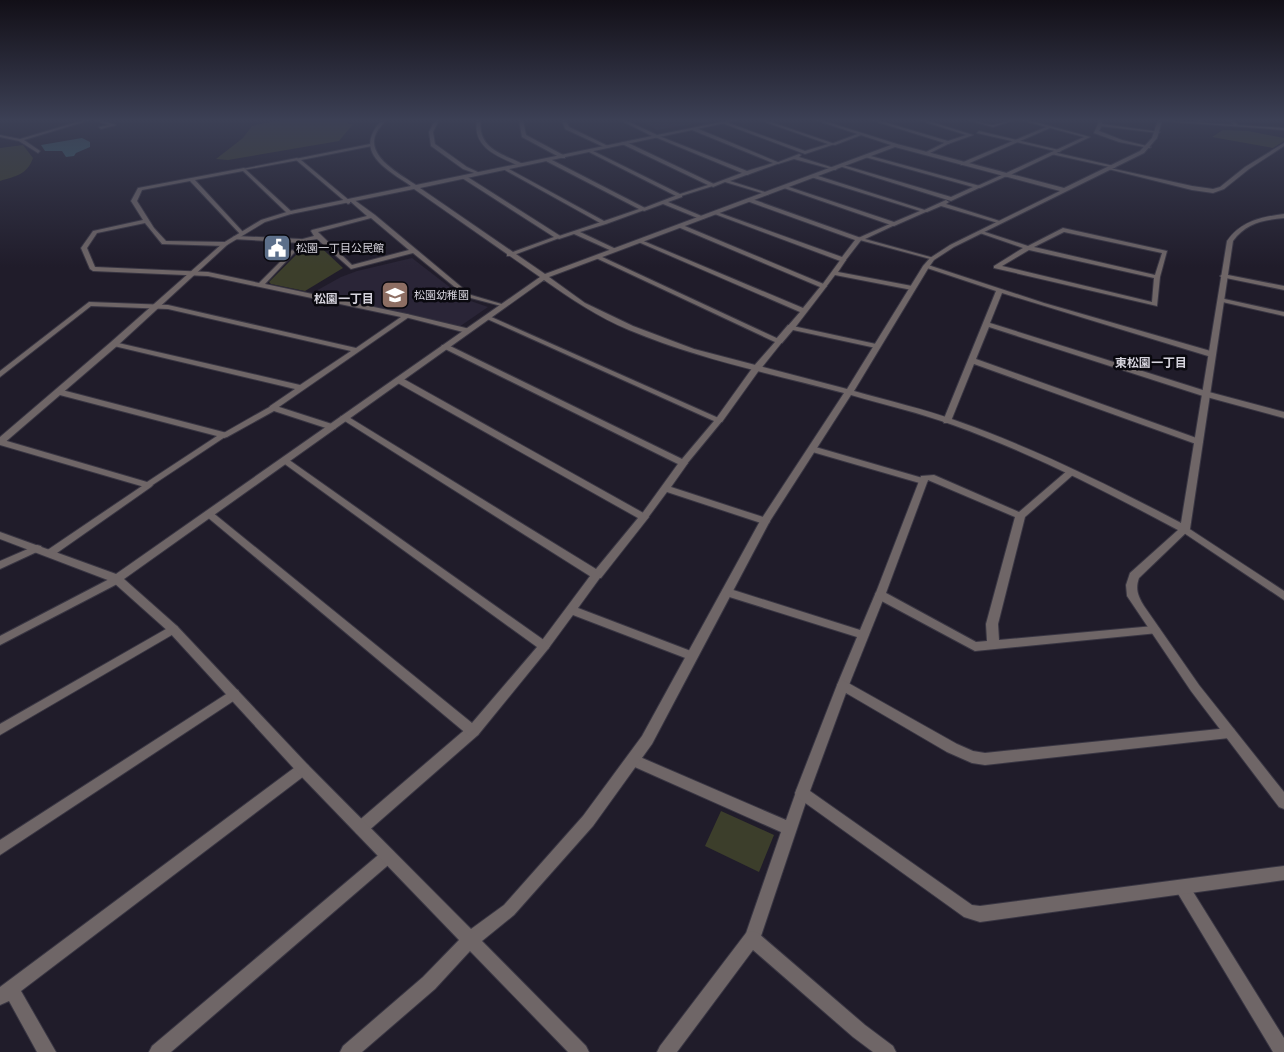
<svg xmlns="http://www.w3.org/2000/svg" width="1284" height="1052" viewBox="0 0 1284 1052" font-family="Quicksand,'Noto Sans JP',sans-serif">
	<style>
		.built { fill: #2a2537 }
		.green { fill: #3c3e2b }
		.water { fill: #39646d }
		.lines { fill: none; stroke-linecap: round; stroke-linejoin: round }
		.pedestrian-casing { stroke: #393643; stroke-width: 2 }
		.minor-casing { stroke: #393643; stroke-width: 2 }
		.tertiary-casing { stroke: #393643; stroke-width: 2 }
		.pedestrian { fill: #6f6667; fill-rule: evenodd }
		.minor { fill: #6f6667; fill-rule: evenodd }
		.tertiary { fill: #6f6667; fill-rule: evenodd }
		.labels { text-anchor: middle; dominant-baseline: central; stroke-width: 5; stroke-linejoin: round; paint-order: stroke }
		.far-poi-label { font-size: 11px; fill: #d5d3dc; stroke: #09080e; text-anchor: start }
		.far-neighbourhood-label { font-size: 12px; font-weight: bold; fill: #d5d3dc; stroke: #09080e }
	</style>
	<rect width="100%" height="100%" fill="#201c2a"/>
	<!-- built -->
	<path class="built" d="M640,120h75l-58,10z
		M412,258l53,41 23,8 -29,20 -145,-35 27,-15 16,-6z"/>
	<!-- green -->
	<path class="green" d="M280,120h69l-1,4h5l-14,17 -111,19 -12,-1 27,-21 9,-12z
		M1223,130l25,1 36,7v3l-11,7 -61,-11z
		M23,145l10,13c-6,17 -17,18 -33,23v-33z
		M314,241l29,27 -38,23 -34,-7 -2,-2 39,-39z
		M721,811l53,24 -15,37 -54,-26z"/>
	<!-- water -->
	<path class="water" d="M82,138l8,4v5l-14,6 -2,3 -8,1 -4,-6h-17l-4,-6z"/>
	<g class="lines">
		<!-- pedestrian casing -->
		<g class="pedestrian-casing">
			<path id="pedestrian" d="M1098,124l4,1 -3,6 23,9 29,7 -2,1 -30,-6 -25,-9z
				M979,131l80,19 2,1 -2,1 -82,-19z
				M860,133l4,1 -29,11 -4,-1z
				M946,142l4,1 -22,11 -4,-1z
				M1053,152l61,14 2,1 -2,1 -63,-14z
				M799,154l2,1 -2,2 38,12 -2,1 -41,-11 -16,5 -2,-1z
				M297,158l2,2 -55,10 -2,-1z
				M747,171l2,3 -19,7 38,12v2l-43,-13 -12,5 -3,-2z
				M1004,174l5,1 -29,13 -5,-1z
				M680,194l2,1v2l-14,5 36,15v2h-4l-37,-15 -19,7 -3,-2z
				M946,200l3,2 -3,2 57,18 -5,1 -57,-17 -14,6 -5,-1z
				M604,221l2,1v2l-26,8 36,17v2h-4l-38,-17 -15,5 -3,-2z
				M892,223l5,1 -32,15 69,19v2l-78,-21z
				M235,236l66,3 3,2 -3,2 -68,-4v-2z
				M843,258l3,2 -8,12 74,14 3,2 -3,2 -77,-15 -9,12h-4v-2l19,-26z
				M407,314l63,15 1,2 -4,2 -62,-16v-2z
				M788,325l88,19 4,2 -4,2 -83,-18 -11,13h-6v-4z
				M753,367h3l4,2 -38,53h-6l-1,-2z
				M273,405l62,20 1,2 -1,2h-6l-55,-18 -47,26 -3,1 -4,-3z
				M812,446l114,33 2,2 -5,3 -114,-33 -1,-2z
				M683,460l5,3 -17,24 98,32 1,2 -1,2h-8l-94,-31 -20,27h-6l-2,-2 2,-2 39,-54z
				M148,482l5,3 -2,2 -97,68h-8l-1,-2 1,-2z
				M597,571l4,1 1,3 -24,33 118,45 2,3 -2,3 -4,2 -4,-2 -115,-44 -25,34 -4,1 -4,-1 -2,-3 2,-3 53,-71z
				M727,588l133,42 16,-38h8l1,3 -36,90 -2,3 -4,2 -4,-2 -2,-3 20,-48 -134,-42 -1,-3 1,-3z
				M473,726l5,1 1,4 -1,4 -112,98 -5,2 -5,-2 -2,-5 2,-5 112,-96z
				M633,754l153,66 11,-31 5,-2 5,2 2,4 -51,152 -6,2 -6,-2 -2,-6 37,-107 -153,-68 -2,-4 2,-4z
				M1182,880l5,2 97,156v14h-11l-99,-165 3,-5z"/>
		</g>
		<!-- minor casing -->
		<g class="minor-casing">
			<path id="minor" d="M84,120h6l-66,20 16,11 -2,2 -19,-12 -19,-4v-2l20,4z
				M95,120h6l15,5 -15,4 -2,-2 10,-2z
				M435,120h4l-6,12 2,12 32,23 13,6v2l-17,-6 -32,-23 -2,-14z
				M477,120h4c-4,28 21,34 42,44v2h-4c-21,-10 -47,-18 -42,-46z
				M519,120h4l3,15 39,21v2h-4l-39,-21z
				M562,120h4l3,7 41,20 -4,1 -41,-19z
				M759,120h6l70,24 -30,10 -83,-31 4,-1 79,29 23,-7z
				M871,120h6l71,21 18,-6 -47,-15h6l48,15 -25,9z
				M968,120c8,0 17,5 25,5 7,-1 14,-5 21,-5l-21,7z
				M1021,120h7l62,17 -84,40 -2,-3 80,-37 -34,-9 -85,37h-4v-2l85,-36z
				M1098,120h4v4l58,8 -2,1 -58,-7 -2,-1z
				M1197,120h4l1,2 -4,1z
				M1229,120h4l5,5 -4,1z
				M692,128h4l84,35 -33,12 -92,-38 4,-1 88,35 26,-8 -81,-33z
				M622,142h4l90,43 -38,12 -91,-46 4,-1 89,44 28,-9 -86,-41z
				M1284,143v3l-35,23 -25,20 -11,4 -21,-3 -84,-21 2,-1 82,18 21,3 7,-2 25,-20z
				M370,144l2,2 -71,14 49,41v2l-2,1 -53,-45z
				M867,155l113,31 1,1 -30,14 -112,-35 4,-1 108,32 22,-10 -108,-30z
				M546,159h4l97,50 -41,15h-4l-99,-55 4,-1 97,53 35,-12 -93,-48z
				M244,168l48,44v2h-4l-45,-43 -48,9 48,52 1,1 -3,2 -51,-54 -48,9 -5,11 17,27 12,13 59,1 3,2 -3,2 -63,-2 -17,-21 -48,10 -10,15 8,19 113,5 51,11 33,-33 2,1v2l-29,31 142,30 2,1v2l-136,94 -4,-3 1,-2 25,-17 -181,-43 -4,-2 4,-2 186,43 51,-34 -183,-42 -77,-3 -91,71v-6l89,-69 79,3 188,43 45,-31 -193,-41 -115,-5 -3,-2 -9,-21 12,-17 50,-11 -12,-19 7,-13z
				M811,175h4l113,36 -34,15 -113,-39 5,-1 108,36 26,-11 -109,-34z
				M462,176h4l96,61 -51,19h-4v-2l47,-17 -92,-59z
				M749,198l112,40 1,1 -17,22 -2,1 -131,-49 5,-1 125,45 13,-17 -108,-39 -1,-1z
				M353,199l22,16 96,80 34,10v2l-38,-10 -54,-44 -62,16 -34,-30 -18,3v-2l15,-4 -3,-5 1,-1 55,-14 -16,-14v-2zM371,218l38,32 -57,15 -34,-33z
				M680,224l146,61 1,1 -33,43h-6l-1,-2 13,-15 -164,-71 5,-1 162,68 17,-21 -142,-60 -1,-1z
				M1063,228l104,23 -7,26 -3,29 -163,-38v-2l29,-18 -46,-16 5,-1 46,15zM1064,232l98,21 -7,22 -121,-28zM1029,250l125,28 -2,24 -150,-36z
				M596,256h4l183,85 -24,30h-6v-4l22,-25 -179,-84z
				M924,265h4l116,38 170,49v4h-6l-206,-63 -12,30 219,69 75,20v6l-81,-22 -214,-69 -13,32 226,81 1,2 -4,3 -3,-1 -222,-80 -23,57 -1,2h-6l-1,-2 53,-130 -72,-24z
				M1223,274l61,12v4l-63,-13 -1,-1z
				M1220,298l64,14v4l-66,-15v-2z
				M485,316h4l234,104 -37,45h-6l-239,-118 1,-2h6l234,114 32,-38 -229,-103z
				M396,378h6l245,137 2,2 -48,61h-8l-253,-160 1,-2h6l249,153 42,-51 -242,-136z
				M56,390h6l165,43 1,2 -80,53 -148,-43v-6l147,43 70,-46 -161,-42z
				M285,457l263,186 2,3 -2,3 -70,86 -5,1 -5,-1 -262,-219 -2,-2 2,-2h6l260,211 65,-76 -255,-185 -2,-2z
				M1071,469l5,3 -2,2 -49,43 -27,107 1,16 155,-14 4,1 2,3 -2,3 -183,18 -99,-53 -1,-3 46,-119 13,-1 85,37 49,-42zM928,480l87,37 -29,107 1,17 -11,1 -90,-49z
				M1185,526l99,65v9l-103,-69 -1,-2 1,-2z
				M37,545l4,1 1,2 -1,2 -41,19v-8z
				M117,575l4,1 1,3 -1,3 -121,63v-9z
				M173,625l4,1 2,3 -2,3 -177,103v-11z
				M843,680l114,64 16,7 12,2 244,-25 5,1 1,4 -1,4 -5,1 -244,27 -13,-2 -25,-11 -101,-59 -36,98 162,114 8,1 304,-40v14l-304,42 -16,-5 -167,-120 -2,-4 42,-108 2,-3z
				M234,689l4,1 2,4 -2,4 -238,157v-15z
				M303,763l5,2 2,4 -2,4 -287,218 35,61h-19l-28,-51 -9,4v-18l298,-222z
				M388,849l5,2 2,5 -2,5 -222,191h-22l3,-6 231,-195z
				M752,931l6,2 107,92 28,21 3,6h-23l-20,-15 -100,-87 -76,102h-20l3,-6 86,-113z"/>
		</g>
		<!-- tertiary casing -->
		<g class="tertiary-casing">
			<path id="tertiary" d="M382,120h4c-4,5 -9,10 -11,16 -7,22 27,39 41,49l236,-49 -32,-16h5l32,15 74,-15h8l-319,68 125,86 346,-129 -76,-25h6l76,24 167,44 76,-37 12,-13 6,-18 126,8v2l-122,-9 -5,17 -13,15 -190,94 -20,13 -5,7 -75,124c35,10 71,18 106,31 76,27 149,63 221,101l46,-282c14,-20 34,-24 57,-27v4c-21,2 -38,5 -51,23l-43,288 -51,49c-4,11 -1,18 5,28l55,79 85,107v17l-5,-2 -88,-116 -64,-95 -1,-11 4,-12 48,-43c-73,-39 -147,-77 -225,-105 -33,-12 -68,-20 -102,-30l-81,126 -118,223 -59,82 -79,89 -32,26 104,105 3,6h-21l-98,-101 -35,38 -73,63h-22l3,-6 80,-69 36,-37 -161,-167 -129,-141 -56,-50 -113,-43v-7l116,42 424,-297 -126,-88 -123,25 -26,8 -38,23 -110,101 -114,98 -3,1v-8l111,-95 112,-99 38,-23 29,-9 121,-25c-25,-17 -59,-34 -29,-66zM895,147l165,44 -110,54 -20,13 -7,8 -76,123 -153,-40 -61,-23 -48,-23 -36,-26zM544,280c27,19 54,37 85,50 69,29 143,44 215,63l-84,128 -118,215 -59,80 -79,89 -33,24 -163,-164 -131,-139 -53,-47z"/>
		</g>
		<!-- pedestrian -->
		<use href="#pedestrian" class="pedestrian"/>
		<!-- minor -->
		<use href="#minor" class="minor"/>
		<!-- tertiary -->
		<use href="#tertiary" class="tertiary"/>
	</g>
	<!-- sky -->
	<linearGradient id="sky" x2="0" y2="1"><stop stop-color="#120f17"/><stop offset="0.45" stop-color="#3c4055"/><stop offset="1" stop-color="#3c4055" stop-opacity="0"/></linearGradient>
	<rect width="1284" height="267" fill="url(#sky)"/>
	<!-- icons -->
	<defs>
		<g id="civic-square" transform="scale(1.4375)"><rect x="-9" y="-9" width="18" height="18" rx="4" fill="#5c6f8a" stroke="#09080e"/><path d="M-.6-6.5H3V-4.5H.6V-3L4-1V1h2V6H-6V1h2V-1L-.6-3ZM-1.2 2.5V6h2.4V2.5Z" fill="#fff"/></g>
		<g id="school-square" transform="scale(1.4375)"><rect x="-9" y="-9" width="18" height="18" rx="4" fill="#8d6e63" stroke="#09080e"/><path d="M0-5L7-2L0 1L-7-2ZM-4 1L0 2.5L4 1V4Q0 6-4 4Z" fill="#fff"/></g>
	</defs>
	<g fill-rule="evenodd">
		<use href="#civic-square" x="277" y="248"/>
		<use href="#school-square" x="395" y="295"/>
	</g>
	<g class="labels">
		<!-- far-poi labels -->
		<g class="far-poi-label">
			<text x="296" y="248">松園一丁目公民館</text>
			<text x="414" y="295">松園幼稚園</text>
		</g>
		<!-- far-neighbourhood labels -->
		<g class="far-neighbourhood-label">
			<text x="344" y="298">松園一丁目</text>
			<text x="1151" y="362">東松園一丁目</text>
		</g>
	</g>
</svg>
